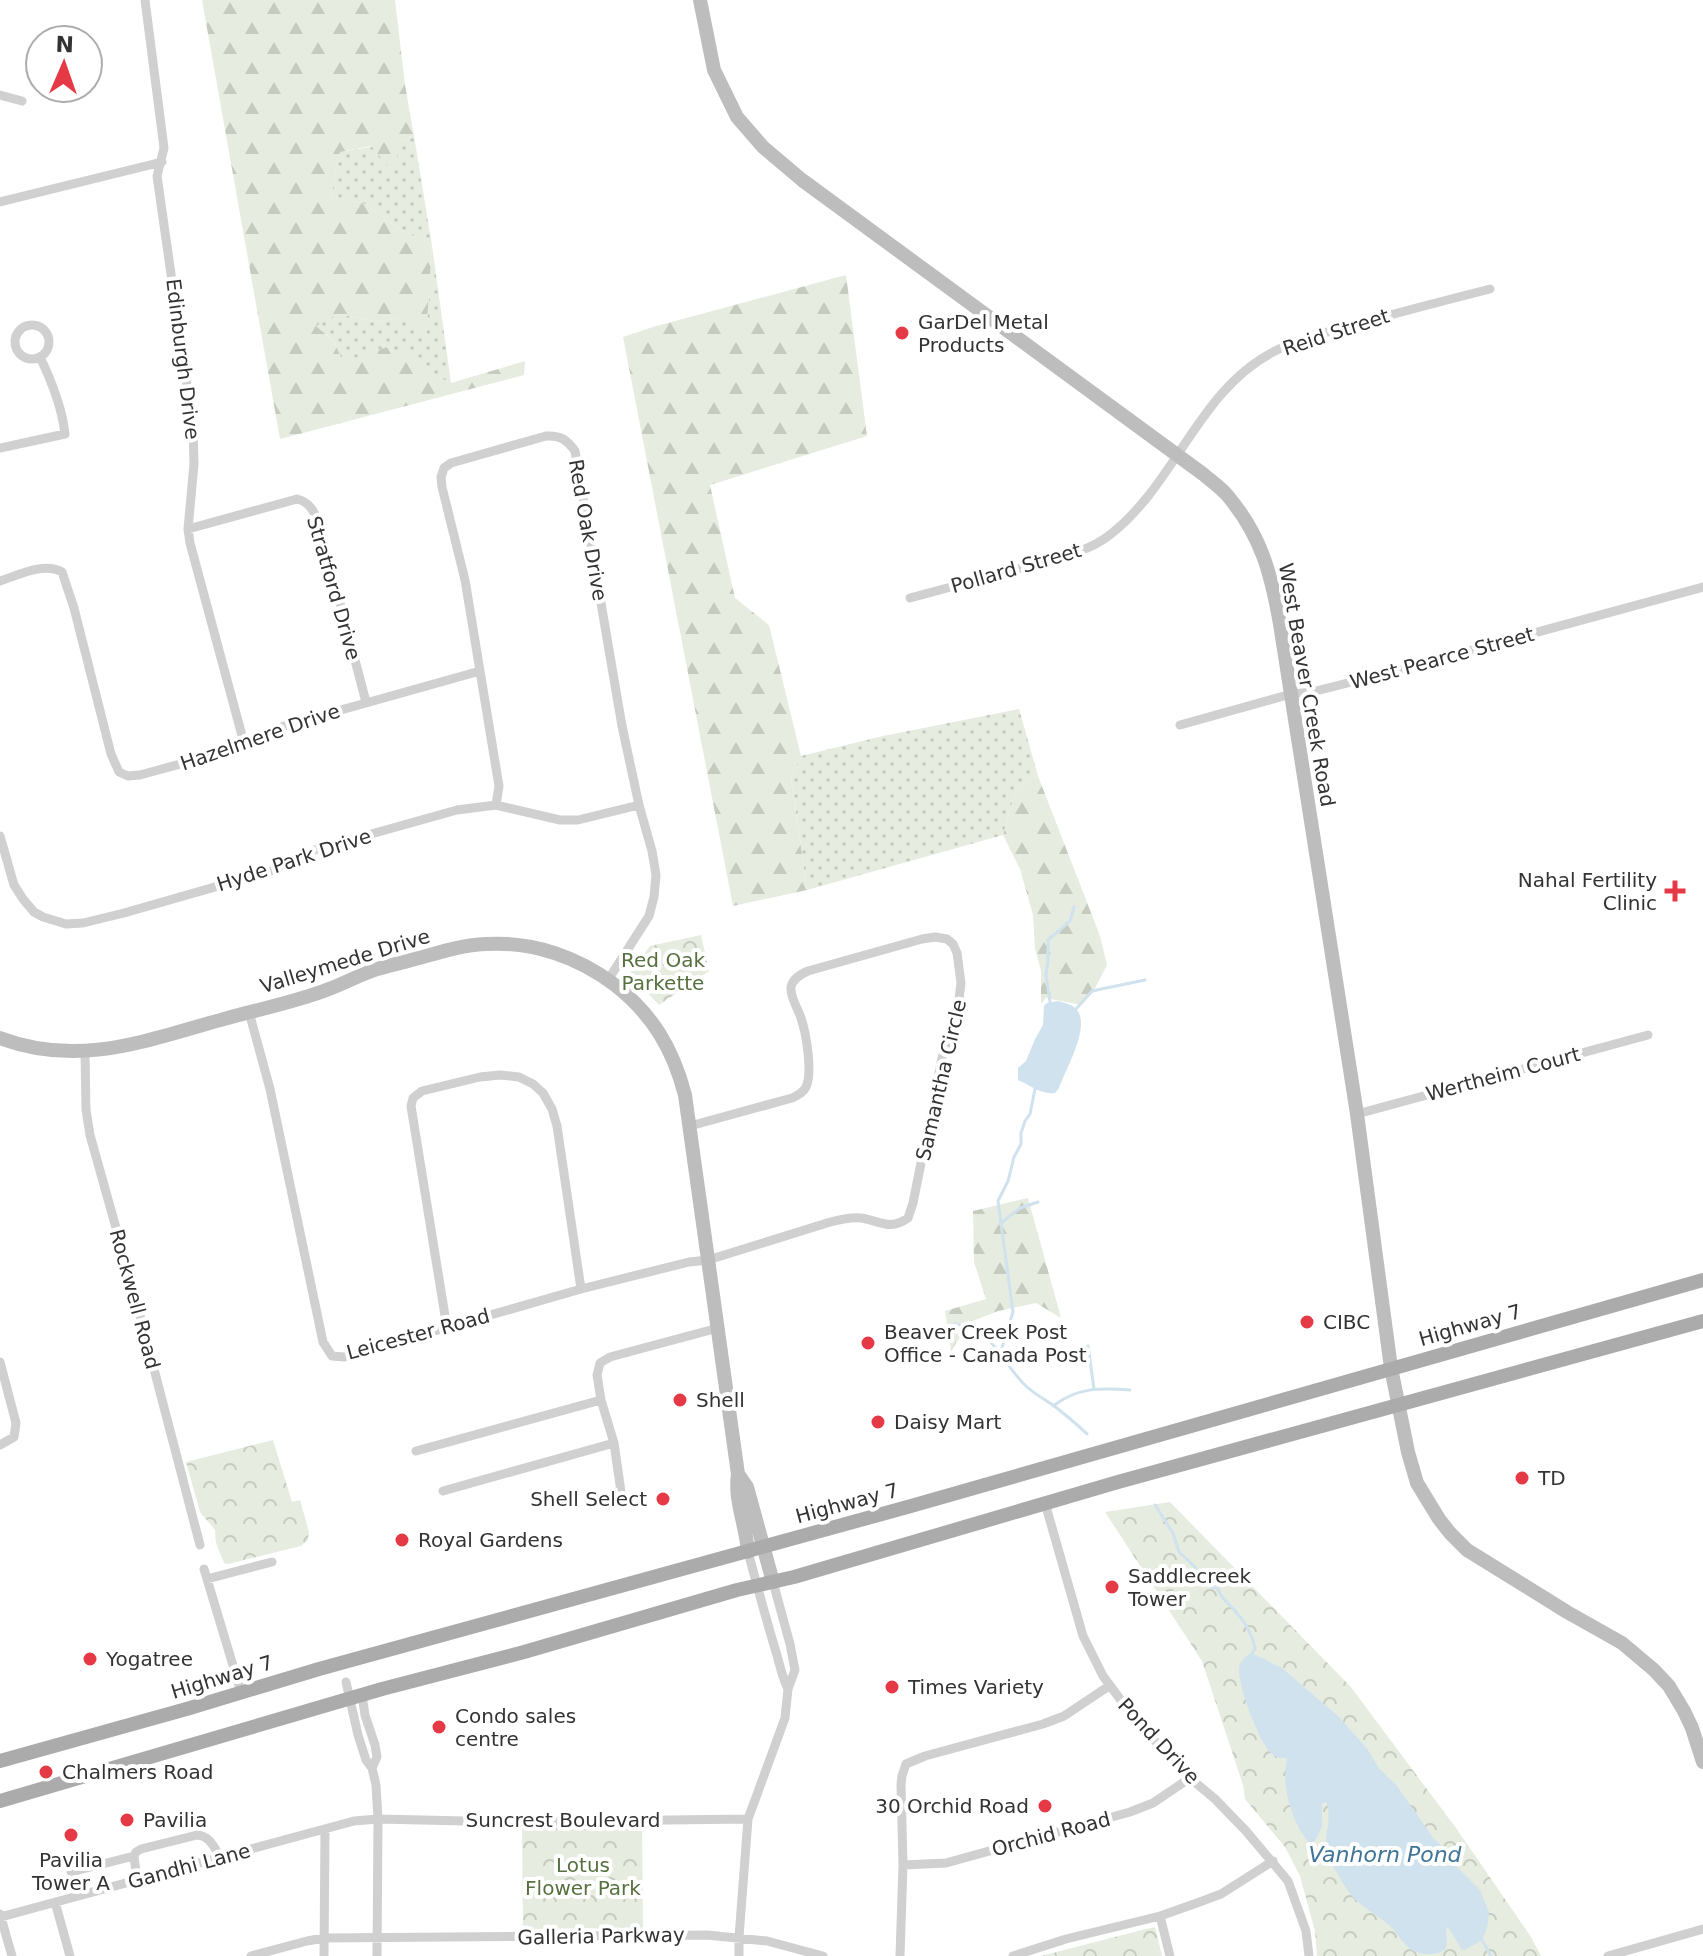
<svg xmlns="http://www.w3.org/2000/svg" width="1703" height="1956" viewBox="0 0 1703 1956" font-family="'DejaVu Sans',sans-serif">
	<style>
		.grass { fill: url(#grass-dots) }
		.forest { fill: url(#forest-firs) }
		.park { fill: url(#park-crowns) }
		.water { fill: #cfe2ee }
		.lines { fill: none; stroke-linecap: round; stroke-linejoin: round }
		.stream { stroke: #cfe2ee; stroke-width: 3 }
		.street { stroke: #d0d0d0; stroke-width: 9 }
		.secondary { stroke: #bdbdbd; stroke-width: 14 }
		.primary { stroke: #ababab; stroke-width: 14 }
		.poi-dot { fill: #e63946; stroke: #fff; stroke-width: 3 }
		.labels { text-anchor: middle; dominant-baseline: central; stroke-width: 8; stroke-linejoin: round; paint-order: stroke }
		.poi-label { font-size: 20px; fill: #333; stroke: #fff; text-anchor: start }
		.street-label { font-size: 20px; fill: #333; stroke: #fff }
		.park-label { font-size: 20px; fill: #56703f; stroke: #fff }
		.water-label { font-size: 22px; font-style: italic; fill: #3f7597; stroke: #fff }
	</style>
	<defs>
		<pattern id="grass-dots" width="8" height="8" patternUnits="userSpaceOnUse" patternTransform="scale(2)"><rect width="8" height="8" fill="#e6ecdf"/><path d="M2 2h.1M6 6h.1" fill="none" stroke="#c6cbc0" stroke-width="1.8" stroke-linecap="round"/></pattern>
		<pattern id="forest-firs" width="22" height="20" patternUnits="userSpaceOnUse" patternTransform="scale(2)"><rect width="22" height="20" fill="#e6ecdf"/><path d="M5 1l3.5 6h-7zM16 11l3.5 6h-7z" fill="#c6cbc0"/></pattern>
		<pattern id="park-crowns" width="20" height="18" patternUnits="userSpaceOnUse" patternTransform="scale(2)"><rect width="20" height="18" fill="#e6ecdf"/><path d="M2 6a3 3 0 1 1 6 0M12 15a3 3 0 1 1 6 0" fill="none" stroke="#c6cbc0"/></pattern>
	</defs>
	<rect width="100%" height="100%" fill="#fff"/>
	<!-- grass -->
	<path class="grass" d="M414,136l18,110 19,137 -20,-9 -6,-11 -26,-7 -12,-9 -44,16 -9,-22 -19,-16 23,-11 42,8 21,-5 25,20 6,-91 -34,-18 -33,-24 -34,-8 9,-44 60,-10z
		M1019,709l19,67 -11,2 -14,22 -10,35 -196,55 -16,-113 10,-21 82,-20z"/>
	<!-- forest -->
	<path class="forest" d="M202,0h193l10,85 9,51 -14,6 -6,31 -23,-27 -31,6 -9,44 34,8 33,24 34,18 -6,92 -25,-21 -21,5 -42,-8 -22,12 18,15 9,21 44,-15 12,9 11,-7 15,14 6,11 20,9 74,-22 -1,14 -244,64z
		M846,275l21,161 -157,49 25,113 34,27 32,131 -10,21 16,113 -74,16 -110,-569 30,-10z
		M1038,776l62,160 7,29 -14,27 -12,13 -35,-7 -5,6v-33l-6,-23 -2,-33 -13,-46 -17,-34 10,-35 14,-22z
		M1028,1198l33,120 -25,-15 -38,8 -28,11 -19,29 -6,-40 41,-12 -12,-37 -1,-51z"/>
	<!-- park -->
	<path class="park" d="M701,935l8,36 -50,34 -30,-31 21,-28z
		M273,1440l19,62 8,-2 9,32 -1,8 -7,6 -73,18 -4,-1 -8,-20 -1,-13 -15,-18 -14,-50z
		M1170,1502l180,184 106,142 75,109 10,19h-224l-2,-25 -15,-55 -15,-29 -40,-48 -2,-14 -41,-124 -97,-149z
		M642,1824l1,104 -120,1 -1,-104z
		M1155,1927l7,29h-121l101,-26z"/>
	<!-- water -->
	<path class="water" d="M1058,1001c6,2 14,3 18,8 16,16 -11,61 -17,79l-4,5c-14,2 -25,-8 -37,-13v-12l8,-7 9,-22 8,-14 1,-19 3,-3z
		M1249,1654l7,1 26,13 57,49 29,33 10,17 19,19 37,53 8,7 2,8 36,36 9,22 -2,16 -5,12 -17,10h-3l-14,-23 -2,2c0,6 2,14 0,19 -5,8 -29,8 -37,0 -8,-7 -13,-17 -20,-23 -9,-8 -21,-15 -30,-22 -10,-7 -25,-35 -31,-47 -7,-16 6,-37 -2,-54l-4,1v24l-8,16 -4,1c-18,-21 -29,-57 -23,-84l-2,-2c-4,0 -8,0 -12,-3 -13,-9 -35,-69 -34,-86 0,-7 5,-11 10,-15z"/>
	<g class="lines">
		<!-- stream -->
		<path class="stream" d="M1050,1002l-4,-27 2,-14v-21l22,-19 4,-14
			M1076,1009l16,-18 53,-11
			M1000,1224l20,-16 18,-6
			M954,1324c45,9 44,36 73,63 10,9 21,14 31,22 10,8 20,16 29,25
			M1088,1346l6,43
			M1001,1351l12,-39 -15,-111 10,-20 6,-24 7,-13v-11l4,-12 5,-7 5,-25
			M1053,1406c25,-19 47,-18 77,-16
			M1155,1505l18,28 6,19 15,14 7,12 9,8 8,3c3,10 11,14 17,22 10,10 17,24 20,37l-3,6
			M1482,1940l9,16"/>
		<!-- street -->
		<path class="street" d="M145,0l19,148 -7,28 36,252 1,36 -6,65 2,14 54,200
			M0,95l22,6
			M0,202l162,-40
			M15 342a17 17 0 1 1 34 0a17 17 0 1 1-34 0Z
			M0,448l65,-14c-3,-27 -13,-52 -25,-77
			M188,529l109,-30c15,4 18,15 23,28l46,175
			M0,581c19,-6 43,-19 62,-9l12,36 37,146 8,18 9,4 12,-1 77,-21 67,-28 196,-55
			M910,598c37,-10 74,-20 111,-30 29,-8 67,-15 90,-34 66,-52 87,-144 164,-183 23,-12 50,-18 75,-25 46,-13 93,-25 140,-37
			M1180,725l111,-31 21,-2 75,-19 316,-86
			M496,805l3,-19 -34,-206 -23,-93 -1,-10 3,-9 7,-5 95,-27c15,-1 21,4 29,15l47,275 17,79 13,46 4,24 -2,22 -5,19 -41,64
			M0,836l14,49 9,14 11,13 9,5 23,7 17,-1 41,-10 147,-42 43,-21 143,-40 39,-5 64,15h18l61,-15
			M249,1012l21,77 53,253 9,14 12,1 237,-68 108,-27 19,-2 119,-37c11,-3 23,-6 34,-5 20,3 28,13 47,0l5,-15 29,-145 16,-51 3,-24 -4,-30 -4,-9 -6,-5 -12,-2 -13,2 -114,32c-7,3 -15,7 -17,16 -1,11 7,21 10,31 5,15 12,54 5,69 -3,6 -8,8 -14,11l-102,28
			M85,1052l1,58 4,25 42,150 68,260
			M1357,1114l291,-79
			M447,1328l-36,-222 2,-8 9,-7 58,-14 20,-2 19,2 14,7 10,9 9,16 5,17 24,163
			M0,1362l16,61 -2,14 -14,8
			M601,1400l13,43 7,49
			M416,1451l185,-51 -4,-25 3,-12 10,-6 108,-29
			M443,1491l171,-48
			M1045,1503l38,133 20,40 34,46 53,56 25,21 31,32 42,50 18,50 3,25
			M748,1552c9,33 18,67 28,100 4,13 6,25 12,37
			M204,1569l37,123
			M207,1579l65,-17
			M346,1682l12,53 8,25 6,8 4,17 2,34 -1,137
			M362,1695l3,20 10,30 2,12 -5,11
			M903,1865l43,-2 184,-51 23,-9 37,-25
			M71,1872l63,-16
			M137,1880l-3,-24 2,-4 5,-3 56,-14c13,1 17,12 23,22
			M55,1902l15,54
			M0,1914l12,42
			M1160,1916l10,40
			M1,1917l353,-96 24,-2 136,3 234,-3
			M251,1956l56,-15 17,-3 383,-3 60,6 56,15
			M324,1956l1,-127
			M739,1956v-19l9,-118 37,-101 3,-29 7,-19 -5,-26 -17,-62
			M900,1956l3,-91 -2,-81 1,-8 4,-12 19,-8 118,-32 21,-8 45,-30
			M1013,1956l53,-17 94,-23 37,-13 24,-9 52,-33
			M1608,1956l95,-27"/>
		<!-- secondary -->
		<path class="secondary" d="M700,0l14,70 23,47 26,30 39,33 401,294c8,7 17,13 24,21 34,40 44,78 53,129l77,490 34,254 17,84 9,31 22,36 11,14 17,17 100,62 55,31 32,27 15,16 15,25 8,17 11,34
			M0,1038c79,30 147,2 224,-19 35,-10 72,-17 105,-30 15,-6 29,-13 45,-19 13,-4 27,-7 41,-11 23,-6 46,-14 70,-15 48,-3 93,13 130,41 38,30 58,64 70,110l53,379c-4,26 8,51 10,78
			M738,1474l9,13 26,95"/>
		<!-- primary -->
		<path class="primary" d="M0,1761l190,-53 129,-39 592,-163 792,-226
			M0,1801l382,-112 142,-37 213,-62 57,-13 324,-95 585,-161"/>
	</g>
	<!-- markers -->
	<g class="poi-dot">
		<circle cx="902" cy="333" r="8"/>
		<path d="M1671 879h8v8h8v8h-8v8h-8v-8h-8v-8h8z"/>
		<circle cx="1307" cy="1322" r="8"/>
		<circle cx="868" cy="1343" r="8"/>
		<circle cx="680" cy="1400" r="8"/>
		<circle cx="878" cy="1422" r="8"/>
		<circle cx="1522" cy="1478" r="8"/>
		<circle cx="663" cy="1499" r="8"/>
		<circle cx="402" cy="1540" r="8"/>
		<circle cx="1112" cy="1587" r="8"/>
		<circle cx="90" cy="1659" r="8"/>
		<circle cx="892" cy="1687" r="8"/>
		<circle cx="439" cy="1727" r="8"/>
		<circle cx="46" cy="1772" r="8"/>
		<circle cx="1045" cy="1806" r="8"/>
		<circle cx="127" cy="1820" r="8"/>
		<circle cx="71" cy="1835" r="8"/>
	</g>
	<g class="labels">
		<!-- poi labels -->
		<g class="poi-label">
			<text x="918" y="322">GarDel Metal<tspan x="918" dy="23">Products</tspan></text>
			<text x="1657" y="880" text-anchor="end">Nahal Fertility<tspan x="1657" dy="23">Clinic</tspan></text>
			<text x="1323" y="1322">CIBC</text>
			<text x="884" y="1332">Beaver Creek Post<tspan x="884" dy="23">Office - Canada Post</tspan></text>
			<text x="696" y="1400">Shell</text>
			<text x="894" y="1422">Daisy Mart</text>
			<text x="1538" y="1478">TD</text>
			<text x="647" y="1499" text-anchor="end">Shell Select</text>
			<text x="418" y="1540">Royal Gardens</text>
			<text x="1128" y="1576">Saddlecreek<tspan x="1128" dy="23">Tower</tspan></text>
			<text x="106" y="1659">Yogatree</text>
			<text x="908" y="1687">Times Variety</text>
			<text x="455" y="1716">Condo sales<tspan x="455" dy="23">centre</tspan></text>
			<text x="62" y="1772">Chalmers Road</text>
			<text x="1029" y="1806" text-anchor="end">30 Orchid Road</text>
			<text x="143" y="1820">Pavilia</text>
			<text x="71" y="1860" text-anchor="middle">Pavilia<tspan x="71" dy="23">Tower A</tspan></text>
		</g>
		<!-- street labels -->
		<g class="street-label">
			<text transform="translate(1336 332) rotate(-18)">Reid Street</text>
			<text transform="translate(183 359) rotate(83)">Edinburgh Drive</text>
			<text transform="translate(588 530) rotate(80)">Red Oak Drive</text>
			<text transform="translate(1016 568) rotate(-16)">Pollard Street</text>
			<text transform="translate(334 588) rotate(74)">Stratford Drive</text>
			<text transform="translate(1442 658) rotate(-15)">West Pearce Street</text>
			<text transform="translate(1307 685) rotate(80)">West Beaver Creek Road</text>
			<text transform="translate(260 737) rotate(-19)">Hazelmere Drive</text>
			<text transform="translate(294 860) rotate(-18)">Hyde Park Drive</text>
			<text transform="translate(345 961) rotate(-17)">Valleymede Drive</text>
			<text transform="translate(1503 1074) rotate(-15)">Wertheim Court</text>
			<text transform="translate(941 1080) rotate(-77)">Samantha Circle</text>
			<text transform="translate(135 1299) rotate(75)">Rockwell Road</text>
			<text transform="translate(1470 1325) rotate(-16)">Highway 7</text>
			<text transform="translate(418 1334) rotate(-15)">Leicester Road</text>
			<text transform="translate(847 1503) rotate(-15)">Highway 7</text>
			<text transform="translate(222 1677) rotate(-17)">Highway 7</text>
			<text transform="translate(1159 1741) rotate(47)">Pond Drive</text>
			<text x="563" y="1820">Suncrest Boulevard</text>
			<text transform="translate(1051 1834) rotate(-15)">Orchid Road</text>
			<text transform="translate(189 1866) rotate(-15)">Gandhi Lane</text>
			<text transform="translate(601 1936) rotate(-1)">Galleria Parkway</text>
		</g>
		<!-- park labels -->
		<g class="park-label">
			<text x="663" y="960">Red Oak<tspan x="663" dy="23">Parkette</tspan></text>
			<text x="583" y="1865">Lotus<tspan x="583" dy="23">Flower Park</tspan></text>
		</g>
		<!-- water labels -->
		<g class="water-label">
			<text x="1385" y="1854">Vanhorn Pond</text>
		</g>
	</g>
	<!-- north arrow -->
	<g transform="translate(64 64) rotate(2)"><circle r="38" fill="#ffffff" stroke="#adadad" stroke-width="2"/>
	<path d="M0-6L14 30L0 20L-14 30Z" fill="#e63946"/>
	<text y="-12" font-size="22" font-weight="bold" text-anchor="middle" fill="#333333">N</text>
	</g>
</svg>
